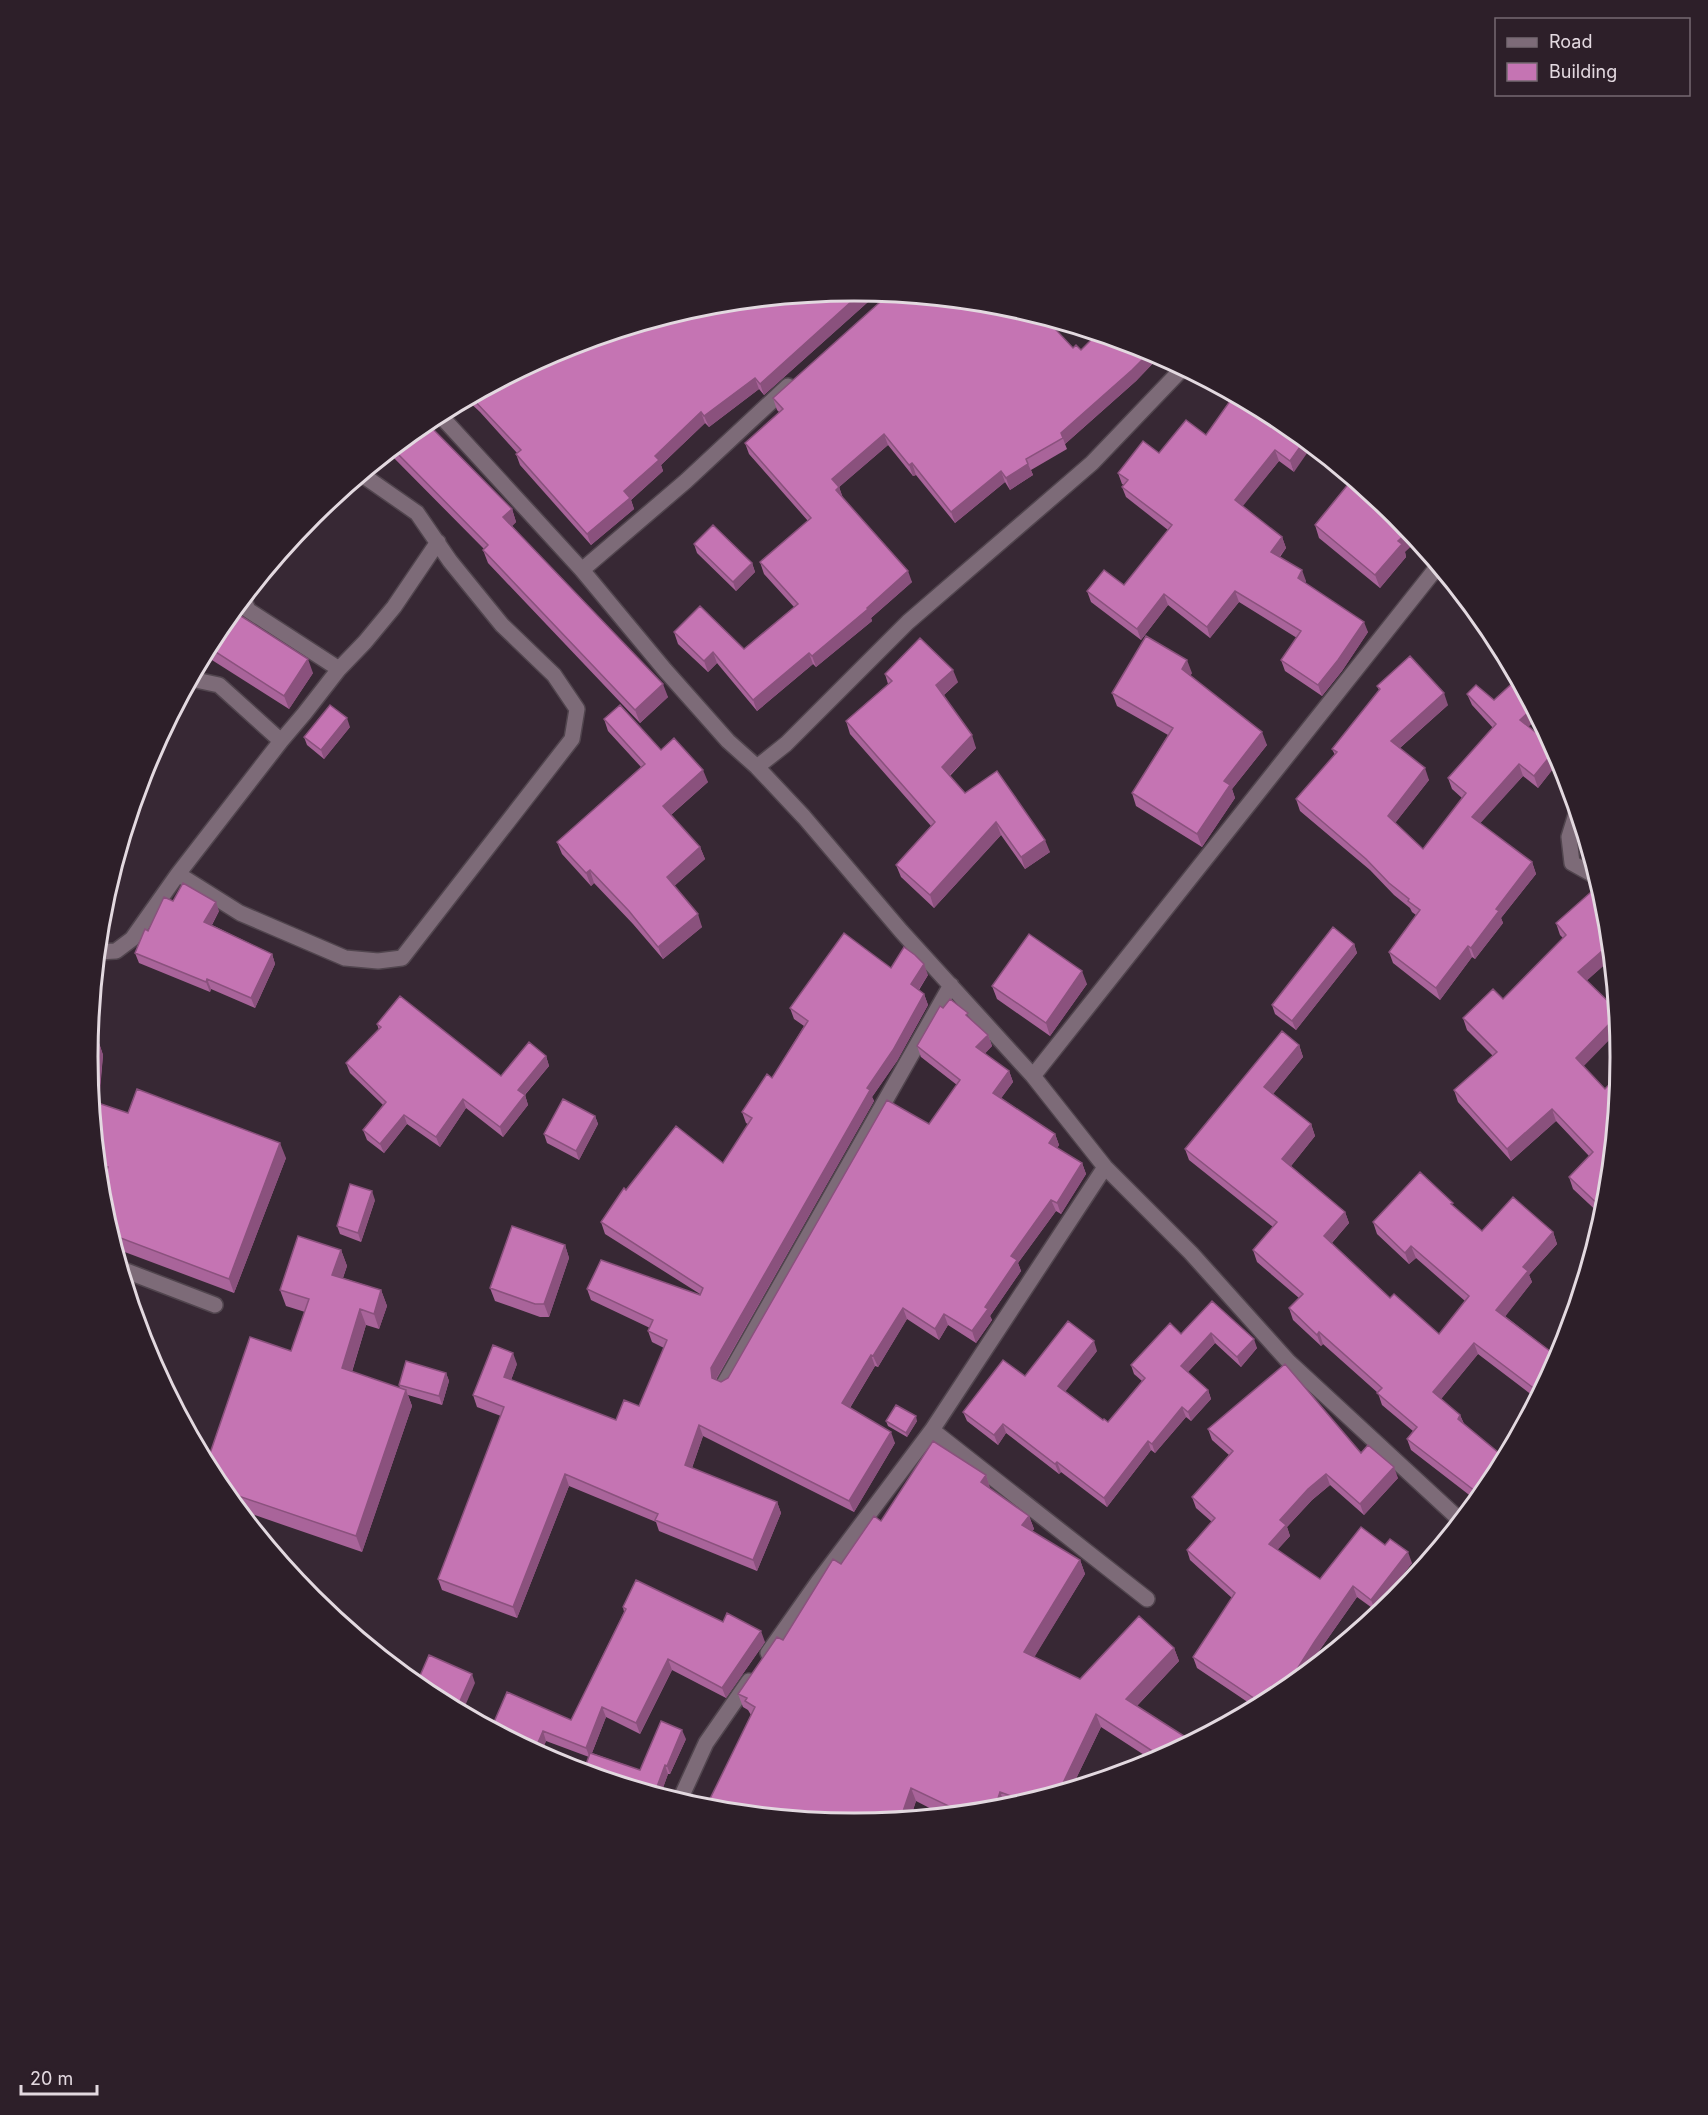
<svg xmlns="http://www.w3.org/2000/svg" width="1708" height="2115" viewBox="0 0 1708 2115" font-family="Inter,sans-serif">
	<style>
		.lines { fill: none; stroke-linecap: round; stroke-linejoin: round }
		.street-casing { stroke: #51454e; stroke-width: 18 }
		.street { stroke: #7d6b78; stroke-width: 15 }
		.wall { fill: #a9649a }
		.shaded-wall { fill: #8a517d }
		.building { fill: #c574b3; stroke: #8a517d; stroke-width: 1.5 }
		.rim { fill: none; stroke: #e3d9e0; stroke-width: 3 }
	</style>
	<rect width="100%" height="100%" fill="#372834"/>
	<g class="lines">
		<!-- street casing -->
		<g class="street-casing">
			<path id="street" d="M439,414l143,156 83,100 63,71 29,26 47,50 97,114 132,145 72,91 86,86 97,108 173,160
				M582,570l104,-89 102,-95
				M243,598l5,12 91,59
				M191,679l28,6 62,56
				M757,767l29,-23 122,-122 184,-159 91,-95
				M1577,811l-8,26 3,26 25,14
				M178,874l62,39 105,45 33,3 24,-3 170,-219 5,-30 -23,-34 -52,-50 -52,-64 -33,-48 -56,-39
				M97,952l19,-1 16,-12 46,-65 103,-133 23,-27 35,-45 26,-27 29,-35 44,-65
				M1033,1076l405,-510
				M121,1269l94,36
				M724,1384l227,-399
				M932,1430l215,169
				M768,1653l50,-71 114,-152 173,-263
				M679,1802l27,-59 43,-62"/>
		</g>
		<!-- street -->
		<use href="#street" class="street"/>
	</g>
	<!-- wall -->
	<path class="wall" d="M854,291l24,2 -114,102 -5,-6 -50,38 -4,-4 -44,42 2,6 -32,29 3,9 -43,36 -71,-80 -4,-11 1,-1 -37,-41 -14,-13 94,-50 3,4z
		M1038,322l35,26 8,2 76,9 -21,22 -71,63 2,5 -36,21 2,5 -23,15 -5,-8 -50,41 -39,-48 -3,1 -25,-31 -49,42 4,11 69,84 -41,36 1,3 -56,46 -3,-3 -56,47 -40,-48 -9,9 -30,-28 -4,-12 70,17 50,-42 -30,-33 -4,-12 48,-41 -59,-67 -4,-11 34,-31 -2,-2 -4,-12z
		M1222,389l58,31 14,52 -15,-11 -37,45 40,31 4,11 -6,9 26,24 -1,2 63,49 -26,39 -20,25 -37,-25 -4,-11 16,-22 -58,-36 -29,36 -42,-33 -27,35 -50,-38 -4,-11 37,-6 44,-55 -42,-33 -4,-10 2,-2 -2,-1 -4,-11 41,-20 47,-18 23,-33 -3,-2z
		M426,422l86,87 4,13 -4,4 156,171 -28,26 -152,-160 -5,-13 1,-1 -96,-97z
		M1349,476l56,76 1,5 -26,31 -61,-50 -4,-13 33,-41 -2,-6z
		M694,544l58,19 3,9 -19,19 -39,-38z
		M216,631l97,42 -24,36 -85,-54z
		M1192,673l-2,3 77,69 -35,44 3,9 -33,49 -66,-41 -4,-13 36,-58 -51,-29 -5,-13z
		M885,674l73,8 -14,13 32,53 -26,28 15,17 85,59 -25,17 -24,-34 -67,73 -33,-31 -5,-12 35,-39 -81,-92 -4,-13 42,-37z
		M1377,686l71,19 -48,43 29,32 -34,43 28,26 39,-51 -10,-9 -4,-11 45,-50 -21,-23 -5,-11 62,33 24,19 7,14 -22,28 -15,-12 -43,47 52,39 4,12 -35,44 2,5 -28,36 -3,-2 -32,43 -47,-37 -4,-11 27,-37 -4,-3 -2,-4 -16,-13 -24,-25 -70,-59 -4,-12 39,-44 -3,-6 47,-59z
		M604,719l57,31 47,32 -37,33 29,32 5,12 -31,27 28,41 -39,32 -30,-35 -39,-41 -3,3 -29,-32 -5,-12 84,-75 -33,-36z
		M350,727l-26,32 -17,-14 -3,-8z
		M173,901l46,10 -7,14 60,29 3,10 -20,44 -44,-19 -1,3 -71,-29 -4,-10 13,-22z
		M1606,908l5,51 -24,21 -3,86 22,141 -3,10 -30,-28 -4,-12 20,-21 -33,-35 -45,40 -53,-59 -4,-12 39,-34 -26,-26 -4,-12 40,-19 60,-61 -3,-3 -4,-12z
		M1354,944l3,9 -61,77 -21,-16 -3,-9z
		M891,968l37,7 -9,15 5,4 4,11 -31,56 -25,36 2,4 -158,279 5,2 7,-4 201,-254 28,-39 -36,-28 -4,-11 26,-38 27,11 18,16 4,11 -8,8 25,17 4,11 -12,16 54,36 4,11 -2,3 25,15 4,11 -25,40 -5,-3 -38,52 3,8 -31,45 2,4 -16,23 -28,-18 -9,15 -32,-21 -29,48 -3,-1 -25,42 45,35 -41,69 -151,-76 -11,32 85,34 4,11 -24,58 -98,-40 -3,-9 -87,-36 -52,132 -75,-28 -4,-11 63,-163 -24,-9 -4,-12 44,-31 -6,16 105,40 23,-14 25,-58 -12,-6 -4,-11 2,-3 -59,-28 -4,-11 113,5 -95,-60 -4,-12 25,-32 97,-27 25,-39 -2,-1 -4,-11 30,-34 32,-52 -10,-7 -4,-11z
		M1087,984l-37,52 -53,-37 -5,-13z
		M377,1024l124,52 45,-20 3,10 -24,29 3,10 -25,32 -37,-29 -26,39 -33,-23 -23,29 -17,-13 -4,-10 20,-25 -33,-32 -4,-10 33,-33z
		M98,1040l5,15 -4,48 29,10 158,45 -52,135 -120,-45 -12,-41 1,-28 -4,-2 -12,-119z
		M1299,1045l4,12 -30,37 38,30 4,12 -24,30 54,46 4,11 -17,20 58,55 49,36 26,-33 -49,-43 -7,6 -32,-30 -4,-12 81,-15 28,24 71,1 4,12 -28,31 3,7 -27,34 54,42 -22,41 -59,-45 -37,45 19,16 32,69 -15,17 -66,-51 -4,-11 6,-8 -31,-26 -4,-12 -55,-49 -2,2 -28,-26 -4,-12 10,-10 -42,-36 -4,-12 20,-23 -84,-67 -4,-11z
		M595,1116l3,8 -19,36 -32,-17 -3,-9z
		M375,1200l-14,42 -21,-8 -3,-8z
		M565,1245l4,13 -20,59h-9l-45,-16 -5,-13z
		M341,1250l6,16 -4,12 38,12 6,16 -8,23 -13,-4 -14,47 48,16 -1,-3 47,-12 3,8 -7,24 -34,-10 4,11 -50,146 -125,-43 -21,-26 75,-132 14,-39 -19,-6 -6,-16z
		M1212,1301l45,47 -16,19 -26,-24 -27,29 20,18 3,9 -20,22 -5,-4 -31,36 -4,-3 -44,57 -46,-35 -2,2 -53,-41 -8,12 -31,-24 -4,-9 62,-36 72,-25 -32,40 38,29 5,2 34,-41 -8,-7 -3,-9 50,-31z
		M886,1421h31l-10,16 -19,-11z
		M1208,1429l153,24 37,25 -34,37 -34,-30 -18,15 -25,27 3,9 -13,14 43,29 65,-34 27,18 -37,47 -18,-13 -38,54 -17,26 -22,18 -25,12 -58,-39 -4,-11 39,-59 -42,-38 -3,-10 25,-28 -16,-14 -4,-11 37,-42 -17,-15z
		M986,1475l4,14 39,27 5,13 -2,2 48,29 5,14 -51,83 46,22 94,-31 5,13 -42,45 50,39 -32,17 -54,-35 -28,58 6,2 -68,20 -6,-2 -2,5 -58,6 -29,-15 -6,18 -56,5 -149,-14 46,-95 -3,-5 -5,-3 -5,-13 45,-54 58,-76 40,-43z
		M623,1607l142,35 -39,56 -54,-28 -32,64 -34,-17 -14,36 48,17 46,-31 -16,35h-2l-8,22 -71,-39 -43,-16 -6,14 -49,-26 80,-9 53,-108z"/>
	<!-- shaded-wall -->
	<path class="shaded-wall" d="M863,291l15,2 -114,102 -4,-11z
		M1149,350l6,3 2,6 -21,22 -71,63 -4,-11z
		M755,378l4,11 -50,38 -5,-11z
		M701,412l4,11 -44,42 2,6 -32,29 3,9 -43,36 -4,-11 68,-78z
		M884,434l4,11 -50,43 1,-1 4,12 -3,2 -8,-22z
		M1305,440l7,6 -18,26 -4,-11z
		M1275,450l4,11 -40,50 -4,-11z
		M912,463l4,12 -3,1 -4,-11z
		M1028,464l5,11 -23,15 -4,-12z
		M1001,471l4,11 -50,41 -4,-11z
		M512,509l4,13 -8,8 -5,-13z
		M1409,531l8,10 -12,11 1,5 -26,31 -5,-13 23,-34z
		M1282,537l4,11 -11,14 -4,-10z
		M752,563l3,9 -19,19 -3,-9z
		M1302,570l4,11 -4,7 -4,-10z
		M908,571l4,11 -41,36 1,3 -56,46 -4,-11z
		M1235,591l4,11 -29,36 -3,-11z
		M1164,594l4,11 -27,35 -4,-11z
		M1364,622l4,10 -26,39 -20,25 -4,-11z
		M713,652l4,11 -9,9 -4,-11z
		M809,653l4,11 -56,47 -4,-11z
		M308,659l5,14 -24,36 -5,-13z
		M1187,660l5,13 -6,9 -4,-13z
		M953,670l5,12 -17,15 -5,-12z
		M663,684l5,13 -28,26 -5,-13z
		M1444,693l4,12 -53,47 -4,-11z
		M1533,708l5,10 -14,13 -4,-11z
		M347,718l3,9 -26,32 -3,-9z
		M1262,732l5,13 -35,44 3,9 -33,49 -5,-13 27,-53z
		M972,735l4,13 -30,31 -4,-12z
		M1555,750l5,10 -22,28 -4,-12z
		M1519,764l4,12 -47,52 -4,-11z
		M1425,768l4,12 -37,47 -4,-11z
		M703,770l5,12 -41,36 -4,-12z
		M996,822l5,13 -67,73 -4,-13z
		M1045,840l5,12 -25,17 -4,-12z
		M700,847l5,12 -34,30 -4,-12z
		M1532,862l4,12 -35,44 2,5 -28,36 -4,-11 25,-39z
		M590,870l4,13 -3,3 -5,-13z
		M216,902l3,9 -11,21 -4,-10z
		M698,914l4,13 -39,32 -5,-12z
		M1354,944l3,9 -61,77 -4,-9z
		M1610,944l1,15 -28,25 -5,-12z
		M1468,946l4,11 -32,43 -4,-12z
		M272,954l3,10 -20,44 -4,-10z
		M924,964l4,11 -13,20 -4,-11z
		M1082,971l5,13 -37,52 -4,-13z
		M207,979l4,10 -1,3 -4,-10z
		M924,994l4,11 -31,56 -25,36 2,4 -158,278v10l-4,-11 -1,-10 156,-280z
		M1617,1016l1,15 -38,39 -4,-12z
		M988,1035l4,11 -12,13 -4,-12z
		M98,1040l5,15 -6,60 -5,-14z
		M1299,1045l4,12 -34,42 -5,-12z
		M546,1056l3,10 -28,33 -3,-9z
		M1009,1071l4,11 -16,22 -4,-11z
		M525,1095l3,10 -25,32 -3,-10z
		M463,1099l3,9 -26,39 -4,-10z
		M1552,1109l4,12 -45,40 -4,-12z
		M404,1115l3,9 -23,29 -4,-9z
		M595,1116l3,8 -19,36 -3,-9z
		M1311,1124l4,12 -28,35 -5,-12z
		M1055,1134l4,11 -6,9 -4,-11z
		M280,1143l6,15 -52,135 -5,-14z
		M1082,1163l4,11 -25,40 -4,-11z
		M372,1191l3,9 -14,42 -3,-9z
		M1051,1200l5,11 -38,52 3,8 -31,45 2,4 -16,23 -4,-12 39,-75z
		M1345,1212l4,11 -21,24 -4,-11z
		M1553,1232l4,12 -28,31 3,7 -31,40 -5,-12 27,-43z
		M565,1245l4,13 -20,59 -5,-13z
		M1411,1246l5,12 -7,6 -4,-11z
		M341,1250l6,16 -9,25 -6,-16z
		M381,1290l6,16 -8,23 -5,-15z
		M903,1308l4,11 -29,48 -5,-11z
		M360,1309l6,16 -18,59 -6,-16z
		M944,1314l4,11 -9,15 -4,-11z
		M1319,1332l4,12 -2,2 -4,-11z
		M1211,1333l4,10 -31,33 -3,-10z
		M1254,1339l3,9 -16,19 -4,-10z
		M1094,1341l3,10 -35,45 -4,-10z
		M1474,1343l4,11 -41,50 -4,-12z
		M513,1353l4,11 -9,24 -4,-11z
		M871,1355l4,11 -29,48 -4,-11z
		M446,1373l3,8 -7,24 -3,-9z
		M406,1390l6,16 -50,146 -6,-16z
		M1208,1390l3,9 -20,22 -3,-9z
		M1182,1407l4,10 -31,36 -3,-9z
		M1460,1415l5,12 -7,-8z
		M916,1416l1,5 -10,16 -1,-4z
		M1003,1424l3,9 -8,12 -4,-10z
		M699,1425l4,11 -14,40 -4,-11z
		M891,1432l4,11 -41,69 -5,-11z
		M1148,1441l3,9 -44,57 -3,-9z
		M1057,1462l4,10 -2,2 -4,-10z
		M1394,1467l4,11 -34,37 -4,-11z
		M1500,1469l-8,15 -12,14 -1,-4z
		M565,1474l4,12 -52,132 -4,-11z
		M1326,1474l4,11 -18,15 -25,27 3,9 -17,19 -4,-11 11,-24 28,-31z
		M986,1475l4,13 -4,8 -5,-14z
		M777,1502l4,11 -24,58 -4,-11z
		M1029,1516l5,13 -7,9 -5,-13z
		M1408,1552l4,11 -37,47 -4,-10z
		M1080,1560l5,14 -56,92 -5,-14z
		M1353,1586l4,11 -38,54 -17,26 -8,7 -2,-7 23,-36z
		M761,1631l4,11 -39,56 -4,-10z
		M1174,1648l5,13 -48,51 -5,-13z
		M668,1659l4,11 -32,64 -4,-11z
		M472,1674l3,9 -13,30 -6,-3z
		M602,1707l4,10 -16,41 -4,-10z
		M1096,1714l5,13 -30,62 -8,-6z
		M682,1730l4,9 -16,35 -3,-8z
		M543,1731l3,10 -6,14 -6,-3z
		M1184,1736l3,9 -14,7z
		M665,1765l3,9 -8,22 -6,-1z
		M911,1788l5,13 -6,18 -10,1z
		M1000,1792l5,13 -1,5 -10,1z"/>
	<!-- building -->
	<path class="building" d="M854,291h9l-103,93 -5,-6 -51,38 -3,-4 -46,44 4,4 -35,31 6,7 -43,36 -71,-80 5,-4 -50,-53 89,-48 3,4 10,-8 132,-40z
		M889,294l115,11 25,8 9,9 5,-5 2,1 28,30 3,-3 5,5 16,-16 54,17 -19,19 -71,63 2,5 -37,21 2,5 -22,14 -5,-7 -50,41 -39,-49 -3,2 -25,-31 -52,45 7,8 -3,3 72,81 -41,37 1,1 -56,47 -3,-3 -56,47 -40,-48 -9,9 -30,-29 26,-26 44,43 54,-45 -38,-42 51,-44 -66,-75 38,-34 -10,-11z
		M1222,389l58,31 25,20 -15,21 -15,-11 -40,50 47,37 -11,15 31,18 -4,8 66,44 -26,38 -20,25 -37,-25 20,-29 -66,-40 -28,36 -43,-33 -27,35 -50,-38 17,-21 20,15 48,-60 -50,-38 6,-7 -10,-7 25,-32 16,12 27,-33 20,15 27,-38z
		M426,422l86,87 -9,8 160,167 -28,26 -152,-160 5,-5 -95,-96z
		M1349,476l48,39 12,16 -11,10 4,3 -27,31 -60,-50 35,-43 -4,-4z
		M713,525l39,38 -19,19 -39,-38z
		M233,611l75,48 -24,37 -76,-49 8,-16z
		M1146,636l41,24 -5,9 80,63 -38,49 6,4 -33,49 -65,-41 41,-65 -61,-35z
		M920,638l33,32 -17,15 36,50 -30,32 23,26 32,-22 48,69 -24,17 -25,-35 -66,73 -34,-30 39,-43 -89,-101 46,-40 -7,-7z
		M1410,656l34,37 -53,48 34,27 -37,48 35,33 43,-56 -18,-15 48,-54 -29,-30 9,-9 18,15 23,-21 16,29 -13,12 33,26 2,4 -21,26 -15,-12 -47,53 60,45 -36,47 3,2 -28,37 -3,-2 -32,42 -47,-36 31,-42 -12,-9 1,-2 -20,-16 -23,-24 -70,-60 41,-47 -5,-3 48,-60 -3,-3z
		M330,705l17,13 -26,32 -17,-13z
		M620,705l41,45 13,-12 29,32 -40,36 37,41 -33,30 31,37 -40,33 -29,-36 -39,-41 -4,3 -29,-31 88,-78 -41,-45z
		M183,883l33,19 -12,20 68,32 -21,44 -44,-19 -1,3 -71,-29 10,-24 3,2 16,-34 9,4z
		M1599,885l7,23 4,36 -32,28 38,37 1,7 -41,42 29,31 15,-16 -15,138 -36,-34 24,-25 -41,-43 -45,40 -53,-59 43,-38 -34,-34 30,-29 10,10 63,-64 -10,-12z
		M1333,927l21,17 -62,77 -20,-16z
		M844,933l47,35 13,-21 11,8 9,9 -13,20 13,10 -31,56 -26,38 3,2 -159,278 1,10 9,4 7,-4 159,-278 42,24 31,-44 -43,-34 23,-40 3,2 7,-9 18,14 -2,2 22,20 -12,12 33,24 -16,22 62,41 -6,9 33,20 -25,40 -6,-3 -40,56 6,4 -32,47 3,2 -16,22 -28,-17 -9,15 -32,-21 -30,48 -2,-1 -29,48 49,29 -42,69 -150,-76 -14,40 92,37 -24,58 -98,-40 3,-6 -93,-40 -52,133 -75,-28 66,-172 -31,-12 20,-50 20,8 -9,24 112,43 8,-20 15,6 28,-66 -19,-9 5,-11 -66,-31 14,-29 99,35 3,-7 -102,-66 23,-34 2,2 50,-64 47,37 29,-45 -10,-6 25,-38 5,4 36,-57 -18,-13z
		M1029,934l53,37 -36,52 -54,-37z
		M400,996l101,80 28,-34 17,14 -28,34 7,5 -25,32 -37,-28 -27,38 -32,-22 -24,29 -17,-14 23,-28 -40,-39 35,-36 -4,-3z
		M1282,1031l17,14 -35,42 47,37 -29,35 63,53 -21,24 66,62 4,-4 45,40 30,-38 -58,-50 -6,7 -32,-31 47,-50 33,31 -2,1 31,27 31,-34 40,35 -30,35 5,4 -32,39 63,48 -19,35 -66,-50 -41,49 27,23 -2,4 47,39 -5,11 -21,25 -72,-55 10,-12 -40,-34 5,-5 -63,-56 -2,3 -28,-27 14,-14 -50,-44 24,-28 -92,-73z
		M89,1039l9,1 -6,61 36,12 9,-24 143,54 -51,136 -119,-45 -8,-27 -2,-19 8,-21 -11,-3 -10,-106z
		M563,1099l32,17 -19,35 -32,-17z
		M350,1184l22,7 -14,42 -21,-7z
		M512,1226l53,19 -21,59h-9l-45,-16z
		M298,1236l43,14 -9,25 49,15 -7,24 -14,-5 -18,59 64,22 -50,146 -135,-46 -5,-7 -10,-18 44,-128 41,14 18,-52 -29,-9z
		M1212,1301l42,38 -17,18 -26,-24 -30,33 27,24 -20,22 -6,-5 -30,37 -4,-3 -44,57 -47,-36 -2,2 -52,-40 -9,11 -31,-23 40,-52 22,16 43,-55 26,20 -36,45 45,34 1,-1 4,3 37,-44 -14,-13 39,-42 11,11z
		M406,1361l40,12 -7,23 -40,-11z
		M1285,1364l76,89 7,-8 26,22 -34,37 -34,-30 -18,15 -28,31 6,5 -17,19 51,35 41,-52 24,18 5,-6 18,13 -37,48 -18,-14 -38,55 -23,36 6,3 -18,15 -27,15 5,-9 -65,-44 42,-64 -48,-43 28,-32 -23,-21 41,-46 -25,-22z
		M896,1405l20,11 -10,17 -20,-12z
		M933,1441l53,34 -5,7 48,34 -7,9 58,35 -56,92 56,27 59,-63 35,32 -48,51 58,37 -11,16 -10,6 -67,-44 -33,69 16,4 -51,15 -28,-10 -6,19 -44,4 3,-7 -42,-20 -11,32 -46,4 -147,-14 -2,-1 50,-102 -10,-6 2,-3 -9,-4 39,-57 6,3 50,-81 8,5 33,-48 7,5z
		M636,1580l87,42 4,-9 34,18 -39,57 -54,-29 -32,64 -34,-16 -16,41 -43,-17 -9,21 -43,-23 16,-37 64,28 55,-111 -3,-2z
		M429,1655l43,19 -16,36 -28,-15 -12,-10z
		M661,1721l21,9 -15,36 -2,-1 -11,30 -71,-22 7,-20 50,17z"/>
	<!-- crop -->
	<path d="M0 0H1708V2115H0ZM98 1057a756 756 0 1 1 1512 0a756 756 0 1 1-1512 0Z" fill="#2d1f29" fill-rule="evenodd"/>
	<path class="rim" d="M98 1057a756 756 0 1 1 1512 0a756 756 0 1 1-1512 0Z"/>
	<!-- legend -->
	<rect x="1495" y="18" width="195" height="78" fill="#2d1f29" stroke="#766972" stroke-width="1.5"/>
	<rect x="1507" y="38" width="30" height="9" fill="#7d6b78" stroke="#766972" stroke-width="1.5"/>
	<text x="1549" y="48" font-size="18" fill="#e3d9e0">Road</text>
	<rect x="1507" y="63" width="30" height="18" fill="#c574b3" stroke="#766972" stroke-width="1.5"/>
	<text x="1549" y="78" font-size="18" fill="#e3d9e0">Building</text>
	<!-- scale -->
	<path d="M21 2085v9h76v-9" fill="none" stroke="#e3d9e0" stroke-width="3"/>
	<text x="30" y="2085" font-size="18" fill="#e3d9e0" stroke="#2d1f29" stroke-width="4.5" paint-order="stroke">20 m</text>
</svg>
